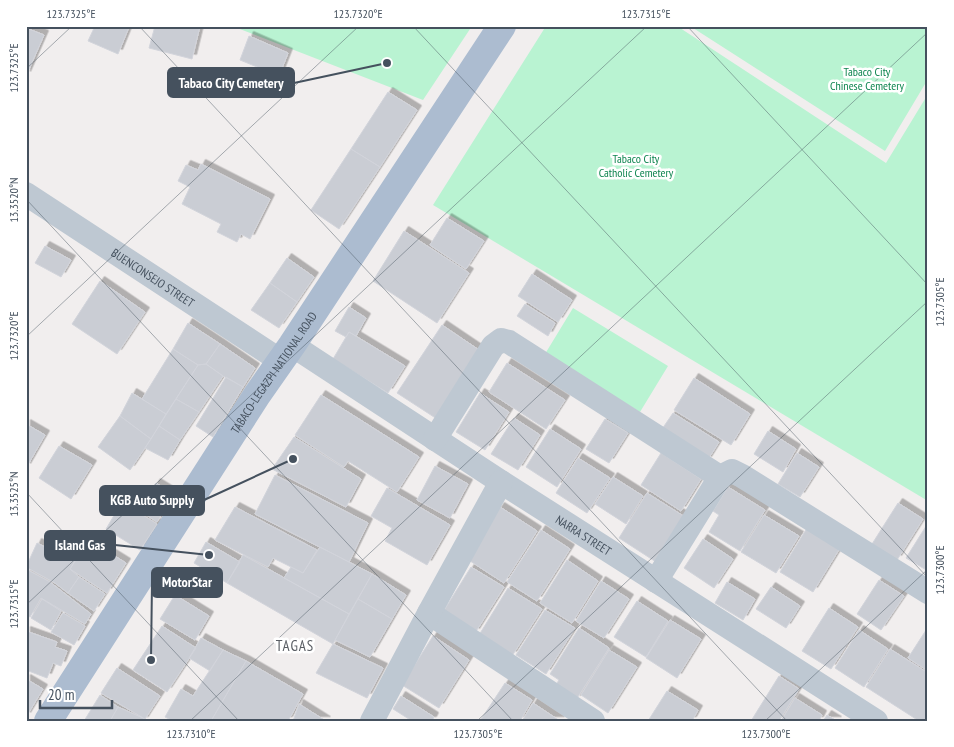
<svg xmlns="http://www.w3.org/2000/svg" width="954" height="747" viewBox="0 0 954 747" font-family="'PT Sans Narrow',sans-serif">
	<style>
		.green { fill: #b9f3d2 }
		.building { fill: #cacdd4; stroke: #d2d4db; filter: url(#shadow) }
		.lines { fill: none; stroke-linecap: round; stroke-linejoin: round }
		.minor { stroke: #bec8d2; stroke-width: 24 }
		.major { stroke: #acbcd0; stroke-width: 28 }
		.ticks { fill: none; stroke: #45515e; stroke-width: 1; stroke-opacity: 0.45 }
		.labels { text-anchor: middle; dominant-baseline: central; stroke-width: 5; stroke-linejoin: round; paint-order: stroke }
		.park-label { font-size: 12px; fill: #0f8550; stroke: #fff }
		.street-label { font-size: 12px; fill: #45515e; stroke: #fff }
		.quarter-label { font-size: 15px; letter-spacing: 1px; fill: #5a5e64; stroke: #fff }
		.leader { fill: none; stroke: #45515e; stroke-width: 2 }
		.callout-dot { fill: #45515e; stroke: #fff; stroke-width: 2 }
		.callout { fill: #45515e; stroke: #45515e; stroke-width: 2 }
		.callout-label { font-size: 14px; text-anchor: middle; font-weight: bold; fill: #fff }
		.neatline { fill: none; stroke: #45515e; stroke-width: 2 }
		.ticks-label { font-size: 12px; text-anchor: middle; fill: #45515e }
	</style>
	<defs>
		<filter id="shadow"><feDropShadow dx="4.5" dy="-4.5" stdDeviation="0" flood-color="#0004"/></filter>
	</defs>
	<rect width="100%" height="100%" fill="#f1eeee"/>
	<!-- green -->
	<path class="green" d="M232,26h240l-49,74z
		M546,26h131l209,137 42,-69v407l-495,-296z
		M690,26h238v53l-43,72z
		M573,308l95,58 -28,46 -95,-58z"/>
	<!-- building -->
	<path class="building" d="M95,26h32l2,1 -11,27 -30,-13z
		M155,26h45l-8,33 -43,-11z
		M26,28l18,7 -18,41z
		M249,36l39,17 -9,23 -39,-16z
		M388,92l29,18 -37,57 -29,-18z
		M351,149l29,18 -41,62 -28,-19z
		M201,164l69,35 -20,40 -9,-5 -4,8 -20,-10 4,-8 -39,-20 8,-17 -12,-6 8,-16 12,5z
		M447,218l37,23 -18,28 -36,-24z
		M404,231l65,42 -32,50 -64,-42z
		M45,246l26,14 -10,17 -26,-14z
		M287,258l27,19 -17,25 -27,-19z
		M532,274l40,26 -14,22 -40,-26z
		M100,281l45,31 -28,42 -45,-30z
		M270,283l27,19 -18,26 -28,-18z
		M525,304l30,19 -7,13 -31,-20z
		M349,307l17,11 -10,18 -7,-4 -3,5 -11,-6z
		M188,323l32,21 -14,20 -8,1 -25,-16z
		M442,325l40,27 -45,67 -40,-26z
		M349,332l56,34 -17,27 -55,-34z
		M220,344l35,24 -12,19 -20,-11 -17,-12z
		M173,349l25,16 -32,49 -24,-15z
		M507,363l58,37 -19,29 -57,-37z
		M206,364l17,12 -24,36 -23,-13 22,-34z
		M226,377l17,10 -30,50 -17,-11z
		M694,378l56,36 -19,31 -57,-35z
		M132,393l34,21 -15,25 -31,-23z
		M480,393l29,19 -24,38 -29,-18z
		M321,395l98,62 -22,35 -49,-31 -4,6 -49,-32z
		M176,399l23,13 -19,28 -21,-14z
		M673,413l46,29 -12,19 -47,-29z
		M120,416l31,23 -21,31 -32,-23z
		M514,418l26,17 -22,35 -27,-16z
		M605,419l23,14 -19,30 -23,-14z
		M26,424l19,11 -19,33z
		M159,426l21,14 -12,20 -23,-12z
		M550,429l31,20 -24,38 -31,-20z
		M768,431l28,18 -13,23 -29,-18z
		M294,437l67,42 -15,28 -74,-38z
		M59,446l33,19 -21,34 -32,-21z
		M661,453l40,26 -20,32 -40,-26z
		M797,453l22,14 -19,30 -22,-13z
		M578,458l32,20 -23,35 -31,-20z
		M435,466l33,18 -18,34 -33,-18z
		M275,475l93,48 -19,39 -94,-48z
		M613,477l30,19 -17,28 -31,-20z
		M156,483l18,11 -17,28 -18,-12z
		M728,487l37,23 -25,41 -31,-19 10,-17 -6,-4z
		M387,488l63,37 -23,40 -42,-24 7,-13 -21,-12z
		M647,493l38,24 -29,45 -37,-24z
		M122,502l35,22 -17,26 -34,-21z
		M898,503l25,16 -26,41 -25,-16z
		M235,507l82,43 -14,23 -30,-15 -5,9 -53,-27z
		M500,507l37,24 -33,52 -37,-24z
		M764,515l35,21 -23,37 -35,-21z
		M928,523v48l-22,-13z
		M807,528l33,20 -27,44 -33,-20z
		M541,530l29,19 -33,52 -30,-19z
		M53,536l28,15 -11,18 9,8 -11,16 -13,-10 -29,-16 11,-24 10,5z
		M703,539l30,20 -19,29 -30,-20z
		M89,540l37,23 -19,30 -37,-24z
		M206,542l34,20 -13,21 -33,-20z
		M320,547l52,27 -23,40 -65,-36 7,-11 12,6z
		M243,555l106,59 -16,30 -106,-61z
		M567,560l31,21 -26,42 -32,-20z
		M471,567l33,20 -29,46 -32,-21z
		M26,569l24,13 41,32 -6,10 -44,-26 -11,19 -4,-2z
		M372,574l34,21 -14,24 -34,-20z
		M79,577l26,17 -11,17 -26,-18z
		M879,580l25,16 -23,34 -24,-16z
		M601,581l28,18 -25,39 -28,-17z
		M727,582l28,17 -12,21 -28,-17z
		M771,587l29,19 -14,22 -30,-19z
		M508,588l34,21 -30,47 -33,-21z
		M175,595l34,21 -14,24 -35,-21z
		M42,599l19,12 -10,19 -20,-12z
		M358,599l34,20 -22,38 -35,-17z
		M637,601l31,20 -22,36 -32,-20z
		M829,608l29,19 -27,42 -29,-18z
		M545,610l30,18 -29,46 -30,-19z
		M63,613l22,13 -11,19 -23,-13z
		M670,620l31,19 -24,39 -31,-20z
		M162,626l34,22 -29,44 -34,-22z
		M928,627v44l-20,-13z
		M579,628l30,20 -33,52 -21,-14 4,-6 -9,-6z
		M859,630l29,19 -24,38 -29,-19z
		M26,631l31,11 -2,5 12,4 -6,15 -8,-3 -6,15 -21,-8z
		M433,636l36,24 -30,48 -37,-23z
		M201,638l22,12 -13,21 -21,-13z
		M333,644l50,24 -16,30 -51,-25z
		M890,649l38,24v48h-9l-53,-34z
		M223,650l23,11 -35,60h-38l-8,-4 16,-28 12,7z
		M609,650l28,17 -29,46 -27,-18z
		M246,661l57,33 -15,27h-77z
		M117,668l43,28 -15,23 -44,-26z
		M779,676l20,13 -20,32h-28z
		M26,679l17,10 -17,28z
		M505,683l27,17 -12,21h-40z
		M667,691l31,19 -6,11h-44z
		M100,695l18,12 -8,14h-26z
		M401,696l33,21 -2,4h-20l-19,-12z
		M795,698l27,17 -3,6h-38z
		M533,703l27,18h-38z
		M299,704l27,17h-33z
		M118,707l27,12 -1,2h-34z
		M827,715l10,6h-14z"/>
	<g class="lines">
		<!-- minor -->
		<g class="minor">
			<path id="s1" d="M26,194l255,167"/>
			<path id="s2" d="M292,345l209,137 375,239"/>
			<path d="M435,439l58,-93 8,-6 8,2 211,135"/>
			<path d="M656,581l64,-104 12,-6 10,5 186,116"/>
			<path d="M429,613l164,108"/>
			<path d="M372,721l57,-108 72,-131"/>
		</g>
		<!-- major -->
		<path class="major" id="s3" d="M48,721l209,-326 35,-50 210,-319"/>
	</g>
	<!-- ticks -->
	<path class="ticks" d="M139,26l648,695M413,26l515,552M687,26l241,259M26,69l46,-43M26,199l487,522M26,337l333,-311M26,492l213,229M26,605l621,-579M190,721l738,-689M477,721l451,-420M765,721l163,-152"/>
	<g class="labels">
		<!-- park labels -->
		<g class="park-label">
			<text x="867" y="71">Tabaco City<tspan x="867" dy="14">Chinese Cemetery</tspan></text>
			<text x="636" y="158">Tabaco City<tspan x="636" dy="14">Catholic Cemetery</tspan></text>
		</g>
		<!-- street labels -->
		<g class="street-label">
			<text stroke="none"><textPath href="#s1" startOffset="152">BUENCONSEJO STREET</textPath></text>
			<text stroke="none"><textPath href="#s3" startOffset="415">TABACO-LEGAZPI NATIONAL ROAD</textPath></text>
			<text stroke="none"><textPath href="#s2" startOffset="348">NARRA STREET</textPath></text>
		</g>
		<!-- quarter labels -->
		<g class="quarter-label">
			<text x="295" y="645">TAGAS</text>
		</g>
	</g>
	<!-- callouts -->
	<path class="leader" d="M387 63L294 83M293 459L204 500M209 555L115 545M151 660L152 582"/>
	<g class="callout-dot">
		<circle cx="387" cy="63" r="5"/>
		<circle cx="293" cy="459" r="5"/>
		<circle cx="209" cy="555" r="5"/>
		<circle cx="151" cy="660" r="5"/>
	</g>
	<g class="callout">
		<rect x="168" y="68" width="126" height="29" rx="5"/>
		<rect x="100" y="486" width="104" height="29" rx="5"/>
		<rect x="45" y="531" width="70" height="29" rx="5"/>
		<rect x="152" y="568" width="70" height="29" rx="5"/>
	</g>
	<g class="callout-label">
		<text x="231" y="88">Tabaco City Cemetery</text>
		<text x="152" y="505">KGB Auto Supply</text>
		<text x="80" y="550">Island Gas</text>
		<text x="187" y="587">MotorStar</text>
	</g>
	<!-- border -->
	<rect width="954" height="747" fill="none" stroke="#ffffff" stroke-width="55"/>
	<!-- scale -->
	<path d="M40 700v8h72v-8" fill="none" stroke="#45515e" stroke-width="2.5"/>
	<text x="48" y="700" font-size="15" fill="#45515e" stroke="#ffffff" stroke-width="4" paint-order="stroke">20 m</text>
	<rect x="28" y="28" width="898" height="692" class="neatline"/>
	<g class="ticks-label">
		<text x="71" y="18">123.7325°E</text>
		<text x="358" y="18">123.7320°E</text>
		<text x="646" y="18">123.7315°E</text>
		<text transform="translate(14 68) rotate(-90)" y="4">123.7325°E</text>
		<text transform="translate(14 200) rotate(-90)" y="4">13.3520°N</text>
		<text transform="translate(940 302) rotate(-90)" y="4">123.7305°E</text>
		<text transform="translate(14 336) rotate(-90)" y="4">123.7320°E</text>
		<text transform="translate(14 494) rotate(-90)" y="4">13.3525°N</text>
		<text transform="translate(940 570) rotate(-90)" y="4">123.7300°E</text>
		<text transform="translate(14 604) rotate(-90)" y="4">123.7315°E</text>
		<text x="191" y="738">123.7310°E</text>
		<text x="478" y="738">123.7305°E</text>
		<text x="766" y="738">123.7300°E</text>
	</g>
</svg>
